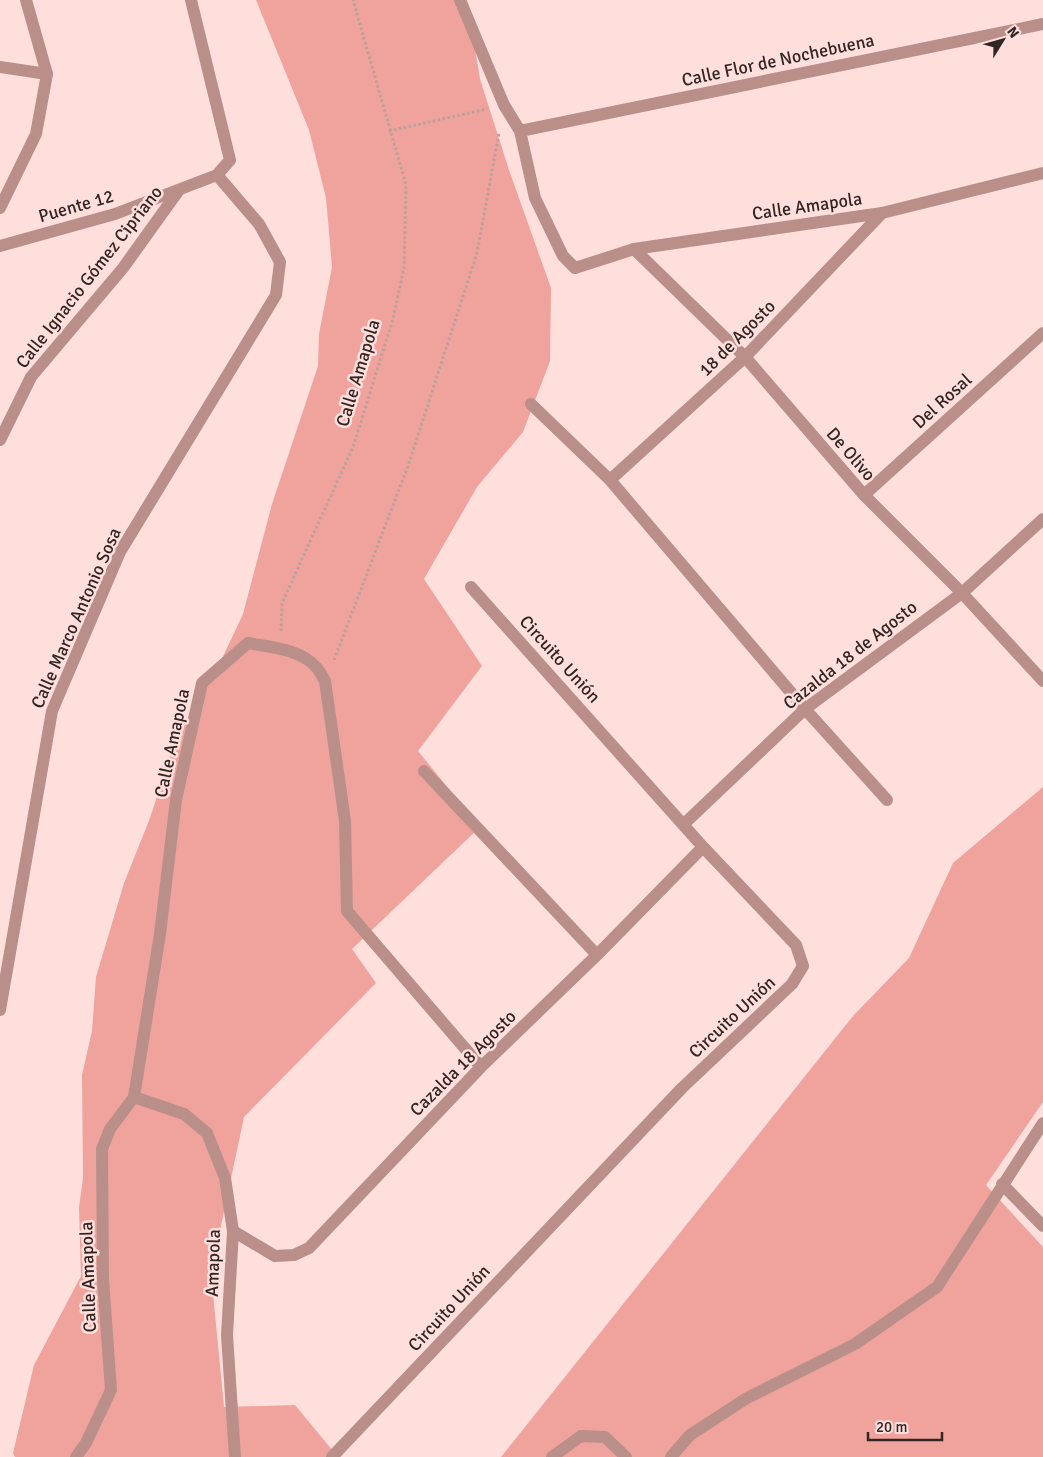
<svg xmlns="http://www.w3.org/2000/svg" width="1043" height="1457" viewBox="0 0 1043 1457" font-family="Signika,sans-serif">
	<style>
		.green { fill: #f0a39d }
		.lines { fill: none; stroke-linecap: round; stroke-linejoin: round }
		.path { stroke: #b9a09d; stroke-width: 3; stroke-dasharray: 2.5 2.5; stroke-linecap: butt }
		.minor { stroke: #ba8f8a; stroke-width: 12 }
		.tertiary { stroke: #ba8f8a; stroke-width: 12 }
		.labels { text-anchor: middle; dominant-baseline: central; stroke-width: 5; stroke-linejoin: round; paint-order: stroke }
		.street-label { font-size: 18px; fill: #322625; stroke: #ffdfdc }
	</style>
	<rect width="100%" height="100%" fill="#ffdfdc"/>
	<!-- green -->
	<path class="green" d="M256,0h211l13,79 29,91 42,118 -1,73 -27,71 -46,55 -53,92 58,87 -64,85 62,76 -128,122 24,34 -132,134 -33,156 13,134 71,-2 43,52h-323l-2,-4 21,-88 47,-89 -2,-69 4,-29 -1,-103 10,-44 4,-54 28,-94 26,-65 25,-76 43,-75 25,-53 29,-110 46,-138 1,-32 13,-67 -6,-69 -17,-68z
		M1043,787v315l-57,83 57,62v210h-542l352,-441 56,-58 44,-95z"/>
	<g class="lines">
		<!-- path -->
		<path class="path" d="M389,131l98,-22
			M281,631l1,-28 71,-156 40,-128 11,-51 2,-83 -53,-185
			M334,660l74,-194 69,-213 22,-120"/>
		<!-- minor -->
		<path class="minor" d="M460,0l44,105 16,26 15,67 28,58 12,12
			M0,67l47,7
			M520,131l523,-107
			M0,246l115,-32 102,-39 13,-15 -39,-160
			M634,249l111,108 119,138 98,98 81,88
			M531,404l79,76 195,229 82,91
			M0,440l31,-63 92,-109 56,-78
			M610,480l135,-123 137,-144
			M864,495l179,-162
			M424,771l173,184
			M684,824l121,-115 157,-116 81,-74
			M0,1010l52,-299 68,-159 156,-257 4,-33 -21,-38 -42,-49
			M134,1097l26,-163 16,-134 26,-117 46,-40c22,4 53,6 69,25 3,4 6,9 8,13l20,140 2,90 134,156
			M1002,1184l41,42
			M233,1231l42,25 19,-1 15,-7 172,-181 116,-112 106,-108
			M332,1457l350,-369 110,-104 11,-18 -7,-21 -93,-98 -232,-260
			M552,1457l29,-21 24,1 21,20
			M671,1457l19,-22 57,-37 108,-54 82,-57 106,-164"/>
		<!-- tertiary -->
		<path class="tertiary" d="M0,208l36,-74 11,-60 -21,-74
			M575,268l59,-19 248,-36 161,-40
			M76,1457l10,-14 25,-53 -8,-111 -1,-130 8,-20 24,-32 50,17 23,19 18,45 8,53 -6,104 8,122"/>
	</g>
	<g class="labels">
		<!-- street labels -->
		<g class="street-label">
			<text transform="translate(778 60) rotate(-12)">Calle Flor de Nochebuena</text>
			<text transform="translate(76 206) rotate(-16)">Puente 12</text>
			<text transform="translate(807 206) rotate(-8)">Calle Amapola</text>
			<text transform="translate(89 277) rotate(-52)">Calle Ignacio Gómez Cipriano</text>
			<text transform="translate(737 338) rotate(-45)">18 de Agosto</text>
			<text transform="translate(358 373) rotate(-73)">Calle Amapola</text>
			<text transform="translate(942 401) rotate(-42)">Del Rosal</text>
			<text transform="translate(851 454) rotate(49)">De Olivo</text>
			<text transform="translate(76 618) rotate(-66)">Calle Marco Antonio Sosa</text>
			<text transform="translate(850 655) rotate(-38)">Cazalda 18 de Agosto</text>
			<text transform="translate(560 659) rotate(48)">Circuito Unión</text>
			<text transform="translate(172 743) rotate(-78)">Calle Amapola</text>
			<text transform="translate(732 1017) rotate(-43)">Circuito Unión</text>
			<text transform="translate(463 1063) rotate(-45)">Cazalda 18 Agosto</text>
			<text transform="translate(213 1263) rotate(-88)">Amapola</text>
			<text transform="translate(88 1277) rotate(-92)">Calle Amapola</text>
			<text transform="translate(449 1308) rotate(-47)">Circuito Unión</text>
		</g>
	</g>
	<!-- north arrow -->
	<g transform="translate(1003 40) rotate(53)" stroke="#ffdfdc" stroke-width="4" paint-order="stroke">
	<path d="M0-4L9 19L0 12L-9 19Z" fill="#322625"/>
	<text y="-8" font-size="14" font-weight="bold" text-anchor="middle" fill="#322625">N</text>
	</g>
	<!-- scale -->
	<path d="M868 1432v8h74v-8" fill="none" stroke="#322625" stroke-width="2.5"/>
	<text x="876" y="1432" font-size="15" fill="#322625" stroke="#ffdfdc" stroke-width="4" paint-order="stroke">20 m</text>
</svg>
